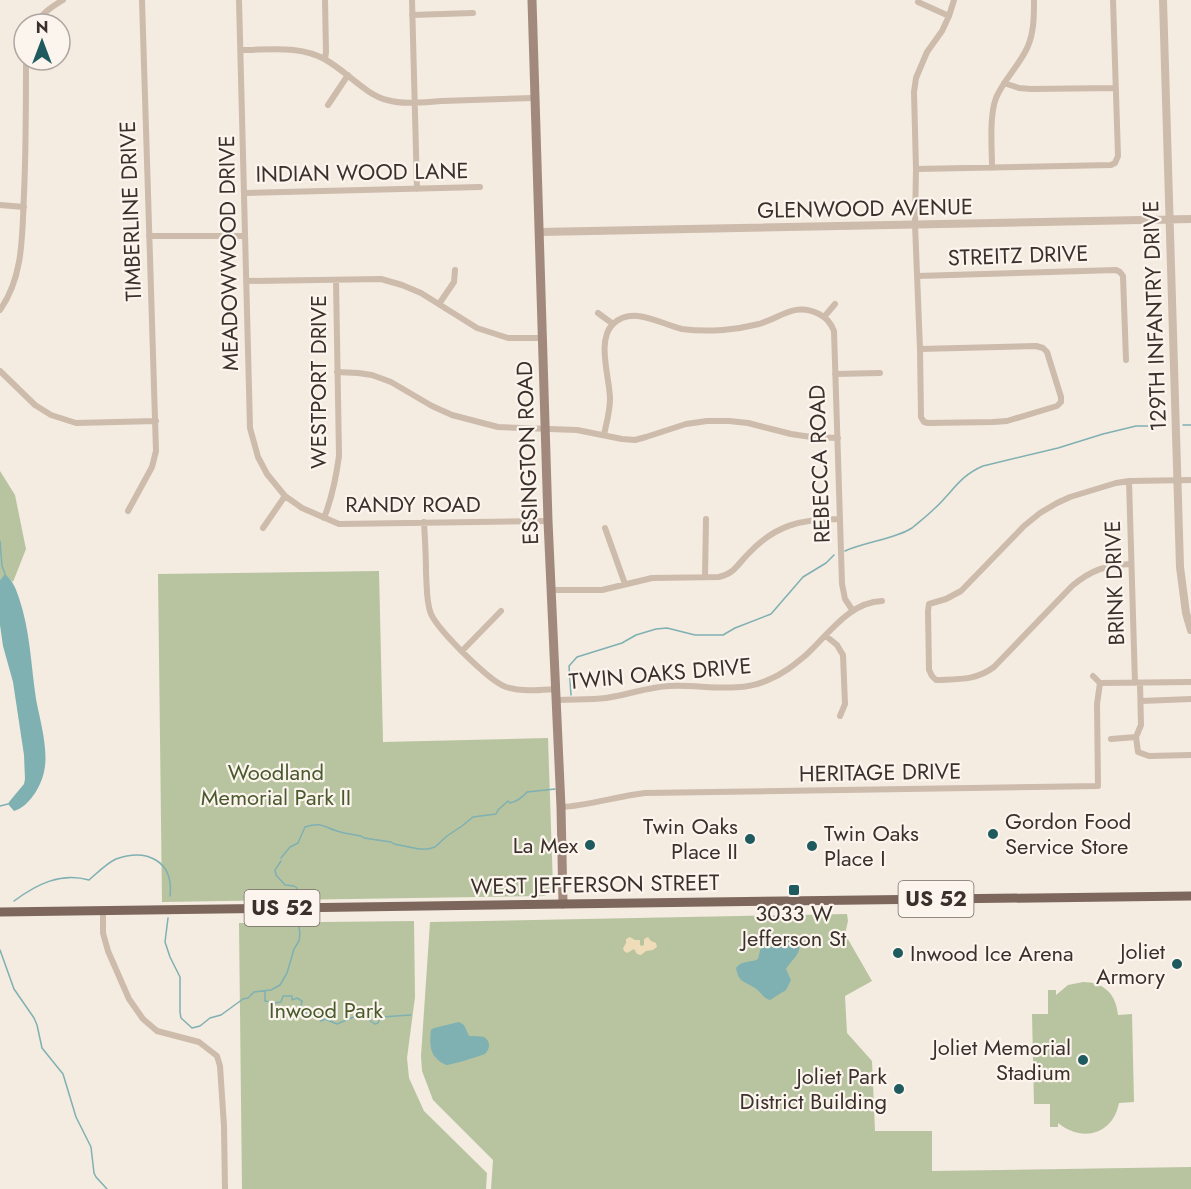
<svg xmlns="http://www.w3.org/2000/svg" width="1191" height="1189" viewBox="0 0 1191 1189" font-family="Jost,sans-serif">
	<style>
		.green { fill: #b8c4a0 }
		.sand { fill: #efdcb8 }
		.water { fill: #7fb0b2 }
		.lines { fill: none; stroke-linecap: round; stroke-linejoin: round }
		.stream { stroke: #7fb0b2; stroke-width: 1.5 }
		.minor { stroke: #cdbbac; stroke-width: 6 }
		.tertiary { stroke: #cdbbac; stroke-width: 8 }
		.secondary { stroke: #a18a7d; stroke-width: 9 }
		.primary { stroke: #7d675c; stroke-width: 9 }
		.poi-dot { fill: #1f5a5e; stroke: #fbf5ee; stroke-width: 2 }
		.labels { text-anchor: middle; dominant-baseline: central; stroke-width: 4.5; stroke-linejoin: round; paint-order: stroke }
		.shield { fill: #fbf5ee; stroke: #756b66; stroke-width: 1.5 }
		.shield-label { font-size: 21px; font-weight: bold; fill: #3b302b }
		.street-label { font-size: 22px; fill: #3b302b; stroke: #fbf5ee }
		.park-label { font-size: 22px; fill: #4a5a2e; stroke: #fbf5ee }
		.poi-label { font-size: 22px; fill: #3b302b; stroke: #fbf5ee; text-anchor: end }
	</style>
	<rect width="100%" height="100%" fill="#f4ebe1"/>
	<!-- green -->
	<path class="green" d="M0,471l15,24 11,54 -13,33 -8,-7 -5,5z
		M379,571l4,171 165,-4 5,150 -3,5 -6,3 -382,6 -4,-328z
		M847,914l1,7 -3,13 27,47 -27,15 2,37 25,28 3,70h57v40l259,-4v22h-700l2,-29 -60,-60 -11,-29 -1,-15 9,-134z
		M414,921l1,76 -8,61 2,20 15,33 63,62 -1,16h-244l-3,-266z
		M1083,982c21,0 33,12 35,33l14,-1 2,88 -15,1c-6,31 -36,40 -61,20v4h-8v-23h-16l-2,-90h16v-24h8v5l12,-10z"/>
	<!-- sand -->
	<path class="sand" d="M630,937l5,3h5v5l2,1 2,-1v-6l4,-2 3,4 5,2 1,4 -4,3 -7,1 -5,4 -4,-1 -3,-5 -7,4 -3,-2 -1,-3 3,-5v-4z"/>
	<!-- water -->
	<path class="water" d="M5,574c8,7 11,15 14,24 11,32 12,67 17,101 4,22 13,51 8,73 -3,14 -15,35 -30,39l-6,-7 1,-2 15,-18 1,-5 -1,-24 -11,-73 -10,-36 -3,-21v-45z
		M777,935c12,1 30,5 19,21 -4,5 -7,8 -10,13l5,11 -5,10 -16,10c-8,-3 -9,-8 -15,-12 -11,-7 -16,-5 -19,-20 5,-8 15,-5 22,-9l5,-20 4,-3z
		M459,1022l5,3 5,11c4,0 11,0 15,1 7,4 6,12 1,17 -5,2 -33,11 -39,11 -16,-7 -17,-19 -15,-35l3,-2z"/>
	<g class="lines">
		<!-- stream -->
		<path class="stream" d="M1183,425h8
			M0,541l2,25 3,8
			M845,551c20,-9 50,-12 67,-23 7,-6 15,-12 22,-19 18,-16 25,-33 49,-43l75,-18 45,-14 33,-8h30
			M571,695l-2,-29 8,-9 45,-14 14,-8 20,-6 11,-1 28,7h28l12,-7 36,-14 32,-37 23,-14 8,-8
			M0,806l8,-2
			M281,858l9,-11 8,-4 7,-16c16,-5 17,-1 32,4 8,3 17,3 24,5l3,2 27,4 3,2 25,5h9l7,-2 12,-11 15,-10 11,-9 23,-3 2,-4 10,-9 2,2c8,-2 12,-5 17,-11l28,-3
			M281,861l-6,9 1,5 9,10 9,1 3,2v7
			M14,901c23,-17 47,-29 75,-21 8,-7 18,-17 27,-21 31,-11 58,2 54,37
			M168,918l-3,24 5,15 10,20v35l1,6 11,10 8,-2 10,-8 11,-3 22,-16 5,-1 6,-6 17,-2 9,-5 7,-12 7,-24 5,-8 1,-7 -3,-20
			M0,950l14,39 20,29 3,7 5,23 21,26 13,43 15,30 3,26 2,4 11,12
			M265,991v10l10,2 6,-1 2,-6h9v4l5,-2 5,3 -1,5 6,8 8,-1 6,8 4,-2 12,5 19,-8 10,2 9,6 3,-1 3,-6 30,-2"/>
		<!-- minor -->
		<path class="minor" d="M239,0l11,428 8,29 9,17 18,22 17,12 37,16 209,-3
			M412,0l5,189
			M918,2l31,14
			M412,15l61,-2
			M36,24c6,-11 17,-18 27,-24
			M241,50c28,0 60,-5 85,10 20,11 40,35 61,40 18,5 38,2 55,1 31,-1 62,-2 92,-3
			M325,59l1,-7 -1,-52
			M1004,83l15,5 12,1 84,-1
			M328,105l20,-30
			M992,168c0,-21 -3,-51 4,-70 8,-19 24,-33 32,-52 6,-14 6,-31 6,-46
			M916,169l195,-4 4,-2 3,-7 -5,-156
			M244,193l236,-6
			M0,205l24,2
			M149,236h96
			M917,276l199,-6 4,2 3,4 3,84
			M246,281l135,-2 21,6 19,8 56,35 31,10h35
			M439,304l15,-22 1,-12
			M0,310c24,-34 22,-76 24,-116 2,-44 2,-89 2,-134
			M598,313l15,11
			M824,317l11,-13
			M920,349l116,-3 7,2 4,4 14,45v5l-4,4 -50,15 -14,1 -65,1 -4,-1 -3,-5 -1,-68 -5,-125 1,-55 -2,-77 2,-14 11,-26 15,-21 7,-15 5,-16
			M0,371l35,34 16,10 25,8 80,-2
			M337,372l21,1 14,2 19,7 41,24 20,9 46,12 79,3 45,9 13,1 11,-3 40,-13 21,-3h22l19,2 43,11 20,3 27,1
			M835,374l45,-1
			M604,435c2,-11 6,-23 6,-36 0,-20 -14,-59 3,-75 20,-19 47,0 69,5 14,2 27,2 41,1 12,-1 24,-3 36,-6 23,-7 36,-22 60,-10 8,4 12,9 15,17l8,253 3,15 8,12
			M1129,481l6,202
			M128,511l24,-44 4,-16 -14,-451
			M324,518c8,-20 12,-40 15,-62l-3,-176
			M424,522c1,17 2,34 2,51 1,13 0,29 5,41 8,17 58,67 75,73 16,5 33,3 50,2
			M263,528l22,-32
			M605,528l20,56
			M1131,564c-25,1 -40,6 -59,22l-78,81c-19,14 -36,12 -58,13l-4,-4 -3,-6 -1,-59 1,-7 17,-5 15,-8 63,-65 16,-13 17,-10 13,-6 46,-14 13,-2 62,-1
			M705,577l1,-58
			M552,590h50l50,-12 67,-1c16,-4 18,-12 29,-23 27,-29 53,-35 91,-35
			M826,636l11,9 6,10 2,49 -5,12
			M462,651l39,-40
			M1093,676l7,7 91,-1
			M556,700c17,-1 34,0 50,-2 21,-3 42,-11 63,-12 32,-2 69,8 99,-6 15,-6 26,-15 38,-25 22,-20 43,-53 76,-54
			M1141,701l50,-2
			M1136,737l2,15 11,4 42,-1
			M1111,739l25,-2 5,-12 -1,-42
			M561,807c26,-1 57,-11 84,-14l453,-7 -1,-82 3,-21
			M103,910v23l5,18 21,48 14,20 14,12 42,11 18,14 3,10 4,60 1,63"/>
		<!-- tertiary -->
		<path class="tertiary" d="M1163,0l17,567 6,46 5,17
			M540,232l651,-13"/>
		<!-- secondary -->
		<path class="secondary" d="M532,0l16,521 13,286 2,97"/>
		<!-- primary -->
		<path class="primary" d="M0,912l783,-11 408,-5"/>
	</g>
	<!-- markers -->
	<g class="poi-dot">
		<circle cx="993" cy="834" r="6"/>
		<circle cx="750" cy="839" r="6"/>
		<circle cx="590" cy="845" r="6"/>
		<circle cx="812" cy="846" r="6"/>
		<rect x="788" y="884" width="12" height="12" rx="3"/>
		<circle cx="898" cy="953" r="6"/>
		<circle cx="1177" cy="964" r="6"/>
		<circle cx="1083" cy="1060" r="6"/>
		<circle cx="899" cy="1089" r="6"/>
	</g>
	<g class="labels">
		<!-- shield labels -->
		<g class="shield">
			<rect x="898.5" y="881" width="75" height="36" rx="4.5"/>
			<rect x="244.5" y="890" width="75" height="36" rx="4.5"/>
		</g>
		<g class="shield-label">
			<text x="936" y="899">US 52</text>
			<text x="282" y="908">US 52</text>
		</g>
		<!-- street labels -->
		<g class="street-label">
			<text transform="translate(362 172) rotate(-1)">INDIAN WOOD LANE</text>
			<text transform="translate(865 208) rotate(-1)">GLENWOOD AVENUE</text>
			<text transform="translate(130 211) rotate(-92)">TIMBERLINE DRIVE</text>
			<text transform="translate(228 253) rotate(-91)">MEADOWWOOD DRIVE</text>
			<text transform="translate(1018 255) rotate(-2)">STREITZ DRIVE</text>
			<text transform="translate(1154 316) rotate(-92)">129TH INFANTRY DRIVE</text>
			<text transform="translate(318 382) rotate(-90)">WESTPORT DRIVE</text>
			<text transform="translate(527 453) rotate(-92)">ESSINGTON ROAD</text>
			<text transform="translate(819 464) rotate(-92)">REBECCA ROAD</text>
			<text x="413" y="504">RANDY ROAD</text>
			<text transform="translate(1114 583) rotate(-92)">BRINK DRIVE</text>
			<text transform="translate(660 673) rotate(-5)">TWIN OAKS DRIVE</text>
			<text transform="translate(880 772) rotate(-1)">HERITAGE DRIVE</text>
			<text transform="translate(595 884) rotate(-1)">WEST JEFFERSON STREET</text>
		</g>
		<!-- park labels -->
		<g class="park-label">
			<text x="276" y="772">Woodland<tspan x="276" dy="25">Memorial Park II</tspan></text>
			<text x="326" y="1010">Inwood Park</text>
		</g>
		<!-- poi labels -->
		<g class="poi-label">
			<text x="1005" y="821" text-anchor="start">Gordon Food<tspan x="1005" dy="25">Service Store</tspan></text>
			<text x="738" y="826">Twin Oaks<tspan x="738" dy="25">Place II</tspan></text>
			<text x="824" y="833" text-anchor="start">Twin Oaks<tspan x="824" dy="25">Place I</tspan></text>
			<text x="578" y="845">La Mex</text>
			<text x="794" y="913" text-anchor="middle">3033 W<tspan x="794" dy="25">Jefferson St</tspan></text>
			<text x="1165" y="951">Joliet<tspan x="1165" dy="25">Armory</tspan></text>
			<text x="910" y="953" text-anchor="start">Inwood Ice Arena</text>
			<text x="1071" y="1047">Joliet Memorial<tspan x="1071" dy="25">Stadium</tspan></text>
			<text x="887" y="1076">Joliet Park<tspan x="887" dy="25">District Building</tspan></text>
		</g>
	</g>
	<!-- north arrow -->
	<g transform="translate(42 42)"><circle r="28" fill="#fbf5ee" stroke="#aea6a0" stroke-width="1.5"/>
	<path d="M0-4.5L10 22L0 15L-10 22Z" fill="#1f5a5e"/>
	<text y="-9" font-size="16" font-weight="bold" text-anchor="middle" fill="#3b302b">N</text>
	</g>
</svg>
